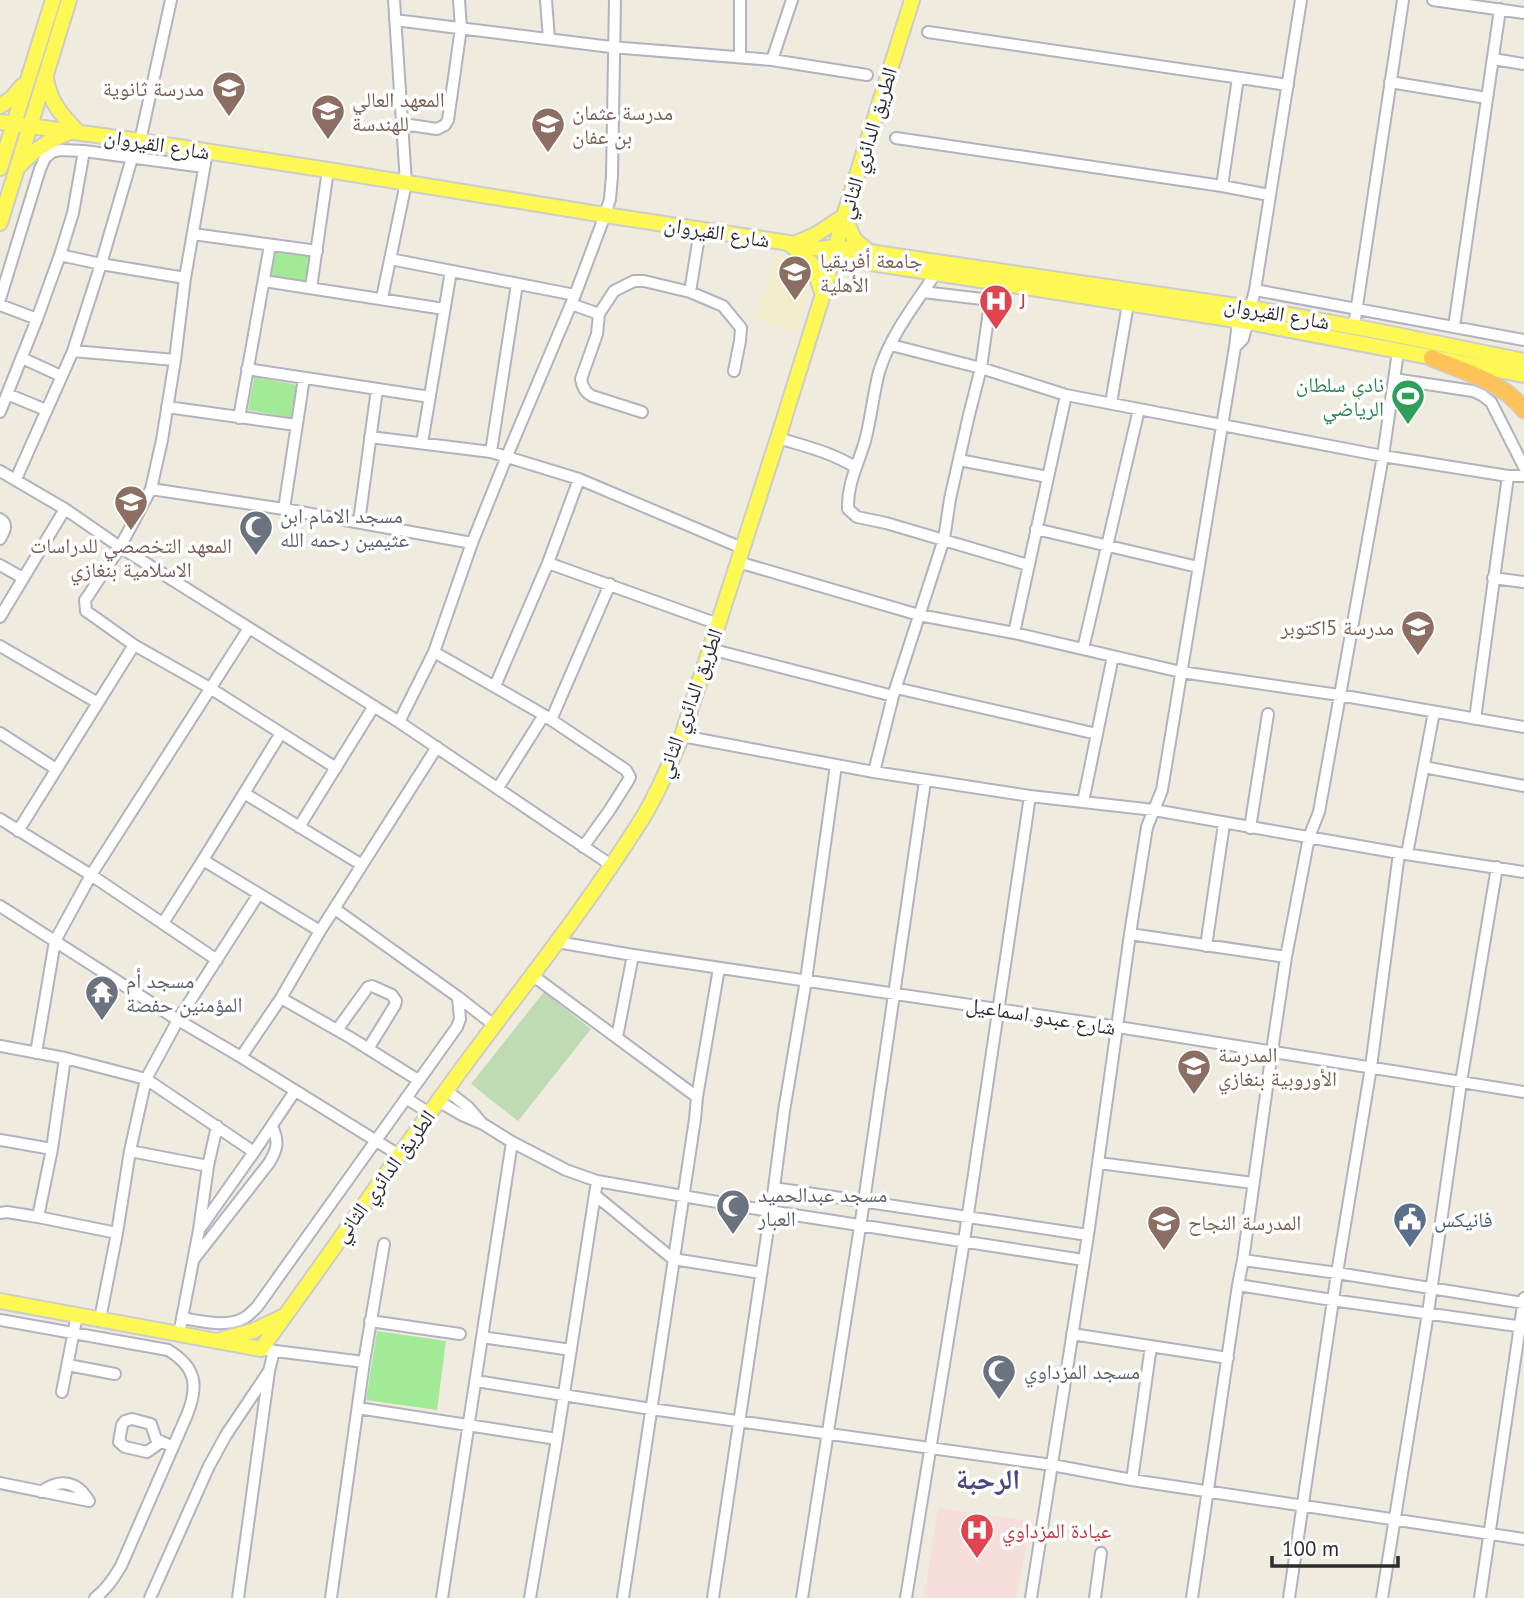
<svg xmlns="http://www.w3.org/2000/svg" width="1524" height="1598" viewBox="0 0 1524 1598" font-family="'PT Sans','Noto Naskh Arabic',sans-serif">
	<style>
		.education { fill: #f2edcc }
		.medical { fill: #f6dfdb }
		.green { fill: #a2ea96 }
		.cemetery { fill: #bfdbb3 }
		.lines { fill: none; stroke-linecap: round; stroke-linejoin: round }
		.minor-casing { stroke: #b2b2c1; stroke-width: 14 }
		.major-casing { stroke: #cdcdcd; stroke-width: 18 }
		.highway-casing { stroke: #cdcdcd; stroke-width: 19 }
		.minor { stroke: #fff; stroke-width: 10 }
		.major { stroke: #fef854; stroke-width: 14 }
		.highway { stroke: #ffc259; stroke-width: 16 }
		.labels { text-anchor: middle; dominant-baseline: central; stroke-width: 7; stroke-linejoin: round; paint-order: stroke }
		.education-label { font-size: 21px; fill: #785e54; stroke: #fff; text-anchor: start }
		.street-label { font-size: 21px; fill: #2d2d2d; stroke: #fff }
		.health-label { font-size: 21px; fill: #be3a42; stroke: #fff; text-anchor: start }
		.leisure-label { font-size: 21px; fill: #27864d; stroke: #fff; text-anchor: end }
		.worship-label { font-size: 21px; fill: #5b616d; stroke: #fff; text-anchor: start }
		.service-label { font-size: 21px; fill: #4e5e75; stroke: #fff; text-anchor: start }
		.district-label { font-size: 28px; font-weight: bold; fill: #494882; stroke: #fff }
	</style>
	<rect width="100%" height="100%" fill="#efebde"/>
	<!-- education -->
	<path class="education" d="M774,257l19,3 16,13 2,12 -15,48 -41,-14z"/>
	<!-- medical -->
	<path class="medical" d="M938,1508l93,13 -15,77h-92z"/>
	<!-- green -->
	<path class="green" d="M273,250l38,6 -4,27 -38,-6z
		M254,377l44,8 -6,33 -44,-8z
		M377,1331l69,10 -9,69 -71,-10z"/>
	<!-- cemetery -->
	<path class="cemetery" d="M544,992l47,37 -73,92 -47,-37z"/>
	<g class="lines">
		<!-- minor casing -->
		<g class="minor-casing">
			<path id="minor" d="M546,0l3,39
				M740,0v57
				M1433,0l91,13
				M395,20l216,27 161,13 95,15
				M928,32l360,53
				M1493,59l31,5
				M772,60l20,-60
				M1390,82l97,16
				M403,124l34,5 8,-4 3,-5 13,-92 -2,-28
				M896,138l326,48 47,9
				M140,141l31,-141
				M84,151l-11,62 -13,42 41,9 84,14
				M1222,186l16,-108
				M193,234l124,17
				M390,259l185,36
				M936,273c-21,31 -46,63 -57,99 -6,23 -8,47 -14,69 -7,24 -18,43 -17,68l9,8 29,6 142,42
				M264,281l180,28
				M311,288l17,-118
				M1255,290l269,50
				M690,292l10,-62
				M923,292l68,8
				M382,298l24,-115 -12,-183
				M0,299l40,-130 5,-11 7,-6 8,-2 24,1 120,16
				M571,304l28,10
				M0,305l37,14
				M1354,326l49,-326
				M1454,327l46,-318
				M891,345l90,23 85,27 317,61 125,20h16
				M1235,347l8,-8 1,-4 11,-45 46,-290
				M73,351l102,9
				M22,358l39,18
				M247,369l183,28
				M1394,379l79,12 9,4 9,7 33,65
				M7,394l39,16
				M1111,403l17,-99
				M167,407l129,18
				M0,412l37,-93 23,-64
				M642,412l-50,-16c-7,-4 -9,-8 -11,-17l16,-45 2,-20 15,-23 20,-10h10l46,11 33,14 18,22 -1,13 -6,30
				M239,418l31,-173
				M370,437l121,15 88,27 163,69
				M778,438c26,8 53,14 77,29
				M422,443l29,-172
				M491,452l26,-168
				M959,460l89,17
				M0,471l65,38 55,38 279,175 212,143
				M16,479l57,-128 28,-87 31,-106
				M151,489l133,20 188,34
				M284,509l20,-131
				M0,519c9,5 4,13 0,20
				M359,522l18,-133
				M1036,529l162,38
				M738,562l181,53 95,18 167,39 158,23 185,32
				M548,563l170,61
				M0,565l23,13
				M1493,578l31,4
				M0,617l65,-108
				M1014,633l52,-238
				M134,645l76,43 126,80
				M0,646l98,57
				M710,649l183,47
				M1083,649l56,-240
				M434,652l110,63 82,55 4,7 -2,4 -19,30 -26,36
				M495,686l53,-123 31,-84
				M896,688l201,46
				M1475,719l33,-243
				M551,720l59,-136
				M399,722l35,-70 38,-109 35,-87 68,-161 30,-80 5,-16 2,-23 3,-176
				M0,733l56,36
				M281,733l-78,127 117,71
				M682,736l192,36 156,24 124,14 245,43 125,19
				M1424,767l100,19
				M874,772l19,-76 51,-157 6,-40 19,-84 12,-47 12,-86
				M498,788l46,-73
				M244,793l118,72
				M1083,802l30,-146
				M0,819l91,56 126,85
				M299,827l75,-121
				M1250,828l18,-114
				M18,831l116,-186 -48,-34 -1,-11 3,-4 32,-49 31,-58 11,-49 13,-80 10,-82 22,-126
				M1407,854l27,-142
				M0,906l178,114 63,37 158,98
				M335,909l123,88 36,28
				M163,923l40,-63
				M1130,934l156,23
				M557,942l76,13 485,72 406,65
				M1206,946l18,-122
				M532,975l165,122
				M281,998l70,40 67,42
				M337,1030l31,-43 4,-1 20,9 4,6 -1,4 -27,44
				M617,1037l16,-82
				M0,1046l65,12 81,21 108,73
				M36,1053l19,-112 36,-66 158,-247
				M241,1057l40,-59 39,-67 117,-184
				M446,1090l22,17 13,15
				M406,1098l23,15
				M438,1101l24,14 21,9 29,18 54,28 31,11 172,30 314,49
				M0,1140l52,9 -14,68 79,16
				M52,1149l13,-91
				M130,1151l78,15
				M1099,1163l154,20
				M774,1188l314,47
				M595,1195l78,64 88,14
				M0,1213l7,-1 31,5
				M201,1227l53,-75 41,-61
				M194,1259l75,-96c9,-15 10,-21 3,-37
				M1243,1260l94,13 187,30
				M1238,1285l94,15 192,27
				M182,1318c18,3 44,10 62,0 4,-2 9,-7 13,-11l200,-280 3,-8 -2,-22
				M100,1319l17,-86 13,-82 16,-72 32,-59 80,-125
				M0,1320l168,30c28,17 31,35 19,65l-66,151c-7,12 -15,24 -26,32
				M370,1321l90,13
				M179,1334l20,-104 9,-64 9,-40
				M1072,1334l156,24
				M482,1337l89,13
				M267,1350l97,12
				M68,1365l47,9
				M476,1381l175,28 401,56 80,15 392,59
				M62,1392l15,-77
				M358,1408l199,31
				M161,1442l-14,10 -22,-5 -6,-5 3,-17 3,-4 7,-2 19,5 5,15 17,8
				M1132,1480l19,-134
				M0,1483l89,18
				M41,1492c19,-14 36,-11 48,9
				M150,1598l59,-132 17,-31 43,-64
				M238,1598l31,-227 5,-20
				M331,1598l33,-236 20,-118
				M442,1598l70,-456
				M530,1598l27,-159 40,-258
				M623,1598l72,-479 2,-22 22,-129
				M713,1598l61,-410 10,-77 22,-131 30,-215
				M802,1598l62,-397 61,-420
				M906,1598l58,-357 66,-445
				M1031,1598l57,-363 42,-301 17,-107 15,-37 73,-443 4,-34
				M1095,1598l6,-45
				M1192,1598l46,-313 5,-25 29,-209 14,-94 23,-120 10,-25 64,-356 15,-104
				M1289,1598l48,-325 34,-206 28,-214
				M1382,1598l46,-285 33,-231 36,-215
				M1480,1598l44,-300"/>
		</g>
		<!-- major casing -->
		<g class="major-casing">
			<path id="major" d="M46,78c3,23 16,38 32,54
				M0,106l12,-8 10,-12
				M0,122l140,19 188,29 277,45 184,28 31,6 15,-2 34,5 382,56 126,23 147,30
				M19,166c15,-16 29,-26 49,-33
				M0,168l53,-168
				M0,223l69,-223
				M790,244l22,20 10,28
				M794,244l21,-9 29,-19 10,23 14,12
				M827,254l31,7 390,61 276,53
				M0,1301l261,48c71,-97 139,-197 211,-294 57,-76 117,-152 168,-233 17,-26 29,-57 42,-86l96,-298 45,-144 21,-78 68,-216
				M223,1339l30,-8 29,-14"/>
		</g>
		<!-- highway casing -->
		<g class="highway-casing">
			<path id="highway" d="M1432,358c32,14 70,23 92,52"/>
		</g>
		<!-- minor -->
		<use href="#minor" class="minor"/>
		<!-- major -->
		<use href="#major" class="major"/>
		<!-- highway -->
		<use href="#highway" class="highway"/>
	</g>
	<!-- icons -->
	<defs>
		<g id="school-pin" transform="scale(1.75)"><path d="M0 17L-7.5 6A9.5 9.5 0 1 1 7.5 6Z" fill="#8d6e63" stroke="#fff"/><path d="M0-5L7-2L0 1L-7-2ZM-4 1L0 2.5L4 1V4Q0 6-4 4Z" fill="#fff"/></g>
		<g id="university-pin" transform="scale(1.75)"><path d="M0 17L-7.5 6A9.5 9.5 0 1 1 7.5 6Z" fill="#8d6e63" stroke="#fff"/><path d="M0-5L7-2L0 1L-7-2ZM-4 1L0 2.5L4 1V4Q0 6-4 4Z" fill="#fff"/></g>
		<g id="hospital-pin" transform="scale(1.75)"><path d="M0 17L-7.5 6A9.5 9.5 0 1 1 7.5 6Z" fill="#e0444e" stroke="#fff"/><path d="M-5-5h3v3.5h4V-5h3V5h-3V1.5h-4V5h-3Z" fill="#fff"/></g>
		<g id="stadium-pin" transform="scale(1.75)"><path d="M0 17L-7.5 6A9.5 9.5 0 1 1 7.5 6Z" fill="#2e9e5b" stroke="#fff"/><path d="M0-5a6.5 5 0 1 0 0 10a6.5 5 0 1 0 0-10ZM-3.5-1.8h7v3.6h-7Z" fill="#fff"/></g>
		<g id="mosque-pin" transform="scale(1.75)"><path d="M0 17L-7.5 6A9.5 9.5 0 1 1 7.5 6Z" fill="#6b7280" stroke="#fff"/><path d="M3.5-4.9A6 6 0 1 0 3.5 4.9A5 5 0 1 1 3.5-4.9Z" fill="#fff"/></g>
		<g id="temple-pin" transform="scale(1.75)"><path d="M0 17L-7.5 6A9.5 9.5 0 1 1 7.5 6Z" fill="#6b7280" stroke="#fff"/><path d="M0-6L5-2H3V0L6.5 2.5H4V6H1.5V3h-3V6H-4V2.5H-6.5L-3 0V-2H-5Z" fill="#fff"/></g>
		<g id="civic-pin" transform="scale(1.75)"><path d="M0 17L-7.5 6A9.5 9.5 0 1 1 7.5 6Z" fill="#5c6f8a" stroke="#fff"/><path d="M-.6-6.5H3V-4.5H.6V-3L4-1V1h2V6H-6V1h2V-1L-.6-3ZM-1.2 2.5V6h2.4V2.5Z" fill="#fff"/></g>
	</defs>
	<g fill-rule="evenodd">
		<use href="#school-pin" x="229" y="88"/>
		<use href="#school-pin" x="328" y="111"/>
		<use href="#school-pin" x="548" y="124"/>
		<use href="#university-pin" x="795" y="272"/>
		<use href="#hospital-pin" x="996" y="301"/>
		<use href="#stadium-pin" x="1408" y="396"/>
		<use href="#school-pin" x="131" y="502"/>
		<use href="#mosque-pin" x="256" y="527"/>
		<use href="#school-pin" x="1418" y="627"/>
		<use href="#temple-pin" x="102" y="992"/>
		<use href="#school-pin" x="1194" y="1066"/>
		<use href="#mosque-pin" x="733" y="1206"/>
		<use href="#civic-pin" x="1410" y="1219"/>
		<use href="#school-pin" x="1164" y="1222"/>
		<use href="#mosque-pin" x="999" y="1371"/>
		<use href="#hospital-pin" x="977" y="1530"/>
	</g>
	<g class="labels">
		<!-- education labels -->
		<g class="education-label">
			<text x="204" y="88" text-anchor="end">مدرسة ثانوية</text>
			<text x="352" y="99">المعهد العالي<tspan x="352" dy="24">للهندسة</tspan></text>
			<text x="572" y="112">مدرسة عثمان<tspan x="572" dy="24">بن عفان</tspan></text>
			<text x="820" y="260">جامعة أفريقيا<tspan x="820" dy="24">الأهلية</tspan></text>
			<text x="131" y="545" text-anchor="middle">المعهد التخصصي للدراسات<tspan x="131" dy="24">الاسلامية بنغازي</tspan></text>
			<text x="1394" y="627" text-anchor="end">مدرسة 5اكتوبر</text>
			<text x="1218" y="1054">المدرسة<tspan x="1218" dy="24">الأوروبية بنغازي</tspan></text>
			<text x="1188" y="1222">المدرسة النجاح</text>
		</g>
		<!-- street labels -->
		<g class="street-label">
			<text transform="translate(867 143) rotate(-73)">الطريق الدائري الثاني</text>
			<text transform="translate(157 144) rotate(9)">شارع القيروان</text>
			<text transform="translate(717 232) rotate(9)">شارع القيروان</text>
			<text transform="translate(1277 313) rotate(10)">شارع القيروان</text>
			<text transform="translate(689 703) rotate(-70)">الطريق الدائري الثاني</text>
			<text transform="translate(1041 1016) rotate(9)">شارع عبدو اسماعيل</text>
			<text transform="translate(384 1176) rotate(-54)">الطريق الدائري الثاني</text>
		</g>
		<!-- health labels -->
		<g class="health-label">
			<text x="1020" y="301">J</text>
			<text x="1002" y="1530">عيادة المزداوي</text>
		</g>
		<!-- leisure labels -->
		<g class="leisure-label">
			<text x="1384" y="384">نادي سلطان<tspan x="1384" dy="24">الرياضي</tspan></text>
		</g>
		<!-- worship labels -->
		<g class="worship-label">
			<text x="280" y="515">مسجد الامام ابن<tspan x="280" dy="24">عثيمين رحمه الله</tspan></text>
			<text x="126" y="980">مسجد أم<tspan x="126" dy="24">المؤمنين حفصة</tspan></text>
			<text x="758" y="1194">مسجد عبدالحميد<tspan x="758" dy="24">العبار</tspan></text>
			<text x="1024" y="1371">مسجد المزداوي</text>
		</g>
		<!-- service labels -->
		<g class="service-label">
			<text x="1434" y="1219">فانيكس</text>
		</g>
		<!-- district labels -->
		<g class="district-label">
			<text x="988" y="1478">الرحبة</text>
		</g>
	</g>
	<!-- scale -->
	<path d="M1272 1556v10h126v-10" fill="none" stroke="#2d2d2d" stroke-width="3.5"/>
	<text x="1282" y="1556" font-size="21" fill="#2d2d2d" stroke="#ffffff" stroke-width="5" paint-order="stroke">100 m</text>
</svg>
